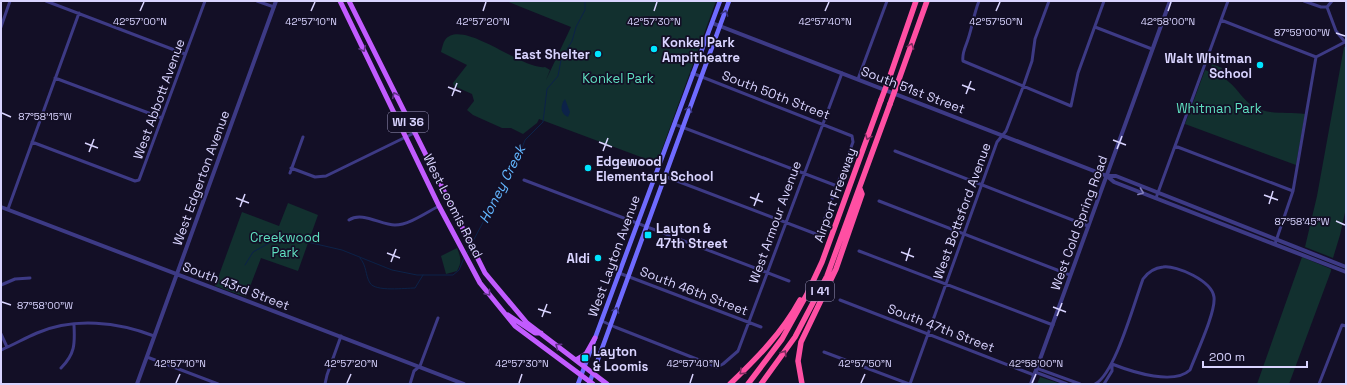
<svg xmlns="http://www.w3.org/2000/svg" width="1347" height="385" viewBox="0 0 1347 385" font-family="'Space Grotesk',sans-serif">
	<style>
		.green { fill: #12302f }
		.water { fill: #0c2248 }
		.lines { fill: none; stroke-linecap: round; stroke-linejoin: round }
		.stream { stroke: #0c2248; stroke-width: 1 }
		.minor { stroke: #3d3a85; stroke-width: 3 }
		.tertiary { stroke: #3d3a85; stroke-width: 4 }
		.secondary { stroke: #6f6bff; stroke-width: 4.5 }
		.primary { stroke: #c25bff; stroke-width: 5 }
		.motorway { stroke: #ff4fa3; stroke-width: 5.5 }
		.motorway-bridge { stroke: #ff4fa3; stroke-width: 5.5 }
		.oneway { stroke: #38347d }
		.oneway2 { stroke: #7d2c5e }
		.oneway3 { stroke: #623188 }
		.oneway4 { stroke: #837fbc }
		.ticks { fill: none; stroke: #d9d4ff; stroke-width: 1.5 }
		.poi-dot { fill: #00e5ff; stroke: #130f26; stroke-width: 1.5 }
		.labels { text-anchor: middle; dominant-baseline: central; stroke-width: 3.5; stroke-linejoin: round; paint-order: stroke }
		.shield { fill: #130f26; stroke: #9e99be; stroke-width: 1 }
		.shield-label { font-size: 12px; font-weight: bold; fill: #d9d4ff }
		.poi-label { font-size: 13px; font-weight: bold; fill: #d9d4ff; stroke: #130f26; text-anchor: start }
		.park-label { font-size: 13px; fill: #5fe0c0; stroke: #130f26 }
		.street-label { font-size: 13px; fill: #d9d4ff; stroke: #130f26 }
		.water-label { font-size: 14px; font-style: italic; fill: #62b6ff; stroke: #130f26 }
		.ticks-label { font-size: 10px; text-anchor: middle; fill: #d9d4ff; stroke: #130f26; stroke-width: 3.5; stroke-linejoin: round; paint-order: stroke }
	</style>
	<rect width="100%" height="100%" fill="#130f26"/>
	<!-- green -->
	<path class="green" d="M506,1h210l-59,162 -118,-44 -2,4 -14,11 -12,-6h-9l-29,-13 -6,-5 7,-9 -2,-7 -18,-8 -1,-3 14,-18 -26,-13c1,-4 2,-9 4,-12 17,-23 78,31 100,27l5,3 -4,10 25,-53z
		M1344,47h2v161l-6,27 -7,23 -28,-11 12,-51z
		M1212,64l10,4 -3,8c17,7 20,21 34,30 16,10 34,5 52,8l-9,51 -111,-41 20,-54 5,2z
		M288,203l30,12 -20,56 -37,-13 -15,39 -31,-11 27,-74 37,14z
		M457,248c4,10 5,14 0,23l-11,3 -5,-18z
		M1302,257l29,12v2l-42,113h-32z
		M1040,377l21,7h-24z"/>
	<!-- water -->
	<path class="water" d="M565,99l5,13 -2,5c-8,-3 -8,-12 -3,-18z"/>
	<g class="lines">
		<!-- stream -->
		<path class="stream" d="M472,243l48,-90 5,-13 18,-18 4,-33 11,-13 3,-16 11,-19 4,-14 9,-17v-9
			M467,253l3,-6
			M360,258c7,8 5,17 10,25 5,9 36,5 45,5l8,-13
			M245,265l8,-13 18,-10h7l12,-4 52,12 50,20 25,5h36l6,-5 5,-12"/>
		<!-- minor -->
		<path class="minor" d="M46,1l139,53
			M257,1l17,6
			M979,1c-6,15 -7,29 -13,44 -2,5 -4,10 -3,16l108,45 7,-33 26,-72
			M1304,1l17,6h6
			M1332,1l-5,6 9,24 9,11
			M1221,20l95,37
			M1,27l9,-26
			M1095,27l57,22
			M55,78l107,40
			M858,79l29,-78
			M674,124l163,62
			M32,142l103,39 4,-1 66,-179
			M1175,146l118,45
			M895,151l193,75
			M291,168l24,9 11,-1 88,-43
			M290,173l13,-36
			M656,173l160,61 5,-5 32,-87 -1,-6 -160,-63
			M524,180l265,101
			M1156,198l72,-197
			M879,201l191,74
			M8,209l71,-196
			M349,220c13,-9 32,5 46,5 14,0 32,-13 44,-19
			M1275,244l18,-53 23,-134 29,-15
			M859,251l194,74
			M619,273l142,54
			M1,285l14,-6 15,-1
			M840,300l194,75
			M602,321l13,6 102,40 6,-3 15,-13 104,-278
			M1,334l6,13
			M1,350c12,-5 24,-12 36,-17 37,-16 81,-11 117,3
			M824,352l85,32
			M147,357l71,27
			M61,368c14,-14 14,-24 13,-43
			M1036,368l44,16
			M1035,372l32,12
			M325,384l2,-9 14,-39
			M410,384l4,-13 6,-5 18,-48
			M910,384l87,-242 9,-11 17,-44 9,-26 3,-22 14,-38
			M1095,384c20,-10 39,-81 48,-105 5,-7 11,-11 20,-12 14,-2 49,14 51,30 2,15 -18,57 -24,73 -16,15 -55,3 -78,-6
			M1104,384l8,-13v-5
			M1319,384l23,-59 4,1"/>
		<!-- tertiary -->
		<path class="tertiary" d="M712,23l395,153h9l230,91
			M1107,176l7,6 232,90
			M1,207l463,177
			M137,384l139,-383
			M1031,384l139,-383"/>
		<!-- secondary -->
		<path class="secondary" d="M578,384l142,-383
			M589,384l140,-383"/>
		<!-- primary -->
		<path class="primary" d="M340,1l99,205 41,77 35,43 78,58
			M349,1l136,272 42,50 80,61
			M508,315l27,18h6
			M576,360l10,-6 9,-16"/>
		<!-- motorway -->
		<path class="motorway" d="M889,79l27,-78
			M898,82l29,-81
			M730,384c27,-26 52,-51 70,-84
			M748,384l34,-45 25,-45 15,-32 59,-162
			M761,384l34,-47 32,-61 63,-172
			M802,384l-4,-23 3,-19 35,-73 26,-75 -2,-5"/>
		<!-- motorway-bridge -->
		<path class="motorway-bridge" d="M881,100l8,-21
			M890,104l8,-22"/>
	</g>
	<!-- one-way arrows -->
	<defs><path id="oneway-chevron" d="M-2-3.5L2.5 0L-2 3.5" fill="none" stroke-width="1.6" stroke-linecap="round" stroke-linejoin="round"/></defs>
	<g class="oneway">
		<use href="#oneway-chevron" transform="translate(725 13) rotate(-70)"/>
		<use href="#oneway-chevron" transform="translate(689 109) rotate(-70)"/>
		<use href="#oneway-chevron" transform="translate(616 310) rotate(-70)"/>
	</g>
	<g class="oneway2">
		<use href="#oneway-chevron" transform="translate(911 46) rotate(-70)"/>
		<use href="#oneway-chevron" transform="translate(868 137) rotate(110)"/>
		<use href="#oneway-chevron" transform="translate(784 353) rotate(-57)"/>
		<use href="#oneway-chevron" transform="translate(742 372) rotate(136)"/>
	</g>
	<g class="oneway3">
		<use href="#oneway-chevron" transform="translate(363 49) rotate(64)"/>
		<use href="#oneway-chevron" transform="translate(395 95) rotate(-116)"/>
		<use href="#oneway-chevron" transform="translate(488 293) rotate(50)"/>
		<use href="#oneway-chevron" transform="translate(558 346) rotate(-143)"/>
	</g>
	<use class="oneway4" href="#oneway-chevron" transform="translate(1141 192) rotate(21)"/>
	<!-- ticks -->
	<path class="ticks" d="M140,11l4,-9M311,11l4,-9M483,11l3,-9M654,11l3,-9M825,11l4,-9M996,11l4,-9M1168,11l3,-9M1336,33l9,3M962,85l13,5M448,87l13,5M966,94l5,-13M452,96l5,-13M2,113l9,4M1113,140l13,5M599,142l13,5M85,143l13,5M1117,149l5,-13M603,151l5,-13M89,152l5,-13M1264,195l14,5M750,197l13,5M236,198l13,5M1269,204l4,-13M754,206l5,-13M240,207l5,-13M1336,221l9,4M901,252l13,5M387,253l13,5M906,261l4,-13M391,262l5,-13M2,302l9,3M1053,307l13,5M538,309l13,4M1057,316l5,-13M542,317l5,-13M176,383l4,-9M347,383l4,-9M519,383l3,-9M690,383l3,-9M861,383l4,-9M1032,383l4,-9"/>
	<!-- markers -->
	<g class="poi-dot">
		<circle cx="654" cy="49" r="4"/>
		<circle cx="598" cy="54" r="4"/>
		<circle cx="1260" cy="65" r="4"/>
		<circle cx="588" cy="168" r="4"/>
		<rect x="644" y="231" width="8" height="8" rx="2"/>
		<circle cx="598" cy="258" r="4"/>
		<rect x="581" y="354" width="8" height="8" rx="2"/>
	</g>
	<g class="labels">
		<!-- shield labels -->
		<g class="shield">
			<rect x="388" y="112" width="40" height="20" rx="3"/>
			<rect x="806" y="281" width="28" height="20" rx="3"/>
		</g>
		<g class="shield-label">
			<text x="408" y="122">WI 36</text>
			<text x="820" y="291">I 41</text>
		</g>
		<!-- poi labels -->
		<g class="poi-label">
			<text x="662" y="42">Konkel Park<tspan x="662" dy="15">Ampitheatre</tspan></text>
			<text x="590" y="54" text-anchor="end">East Shelter</text>
			<text x="1252" y="58" text-anchor="end">Walt Whitman<tspan x="1252" dy="15">School</tspan></text>
			<text x="596" y="161">Edgewood<tspan x="596" dy="15">Elementary School</tspan></text>
			<text x="656" y="228">Layton &amp;<tspan x="656" dy="15">47th Street</tspan></text>
			<text x="590" y="258" text-anchor="end">Aldi</text>
			<text x="593" y="351">Layton<tspan x="593" dy="15">&amp; Loomis</tspan></text>
		</g>
		<!-- park labels -->
		<g class="park-label">
			<text x="618" y="78">Konkel Park</text>
			<text x="1219" y="108">Whitman Park</text>
			<text x="285" y="237">Creekwood<tspan x="285" dy="15">Park</tspan></text>
		</g>
		<!-- street labels -->
		<g class="street-label">
			<text transform="translate(913 90) rotate(21)">South 51st Street</text>
			<text transform="translate(776 95) rotate(21)">South 50th Street</text>
			<text transform="translate(159 99) rotate(-70)">West Abbott Avenue</text>
			<text transform="translate(201 178) rotate(-70)">West Edgerton Avenue</text>
			<text transform="translate(835 195) rotate(-70)">Airport Freeway</text>
			<text transform="translate(453 206) rotate(63)">West Loomis Road</text>
			<text transform="translate(962 211) rotate(-70)">West Bottsford Avenue</text>
			<text transform="translate(775 222) rotate(-70)">West Armour Avenue</text>
			<text transform="translate(1079 223) rotate(-70)">West Cold Spring Road</text>
			<text transform="translate(614 256) rotate(-70)">West Layton Avenue</text>
			<text transform="translate(236 286) rotate(21)">South 43rd Street</text>
			<text transform="translate(694 291) rotate(21)">South 46th Street</text>
			<text transform="translate(941 328) rotate(21)">South 47th Street</text>
		</g>
		<!-- water labels -->
		<g class="water-label">
			<text transform="translate(502 184) rotate(-63)">Honey Creek</text>
		</g>
	</g>
	<g class="ticks-label">
		<text x="825" y="25">42°57'40"N</text>
		<text x="996" y="25">42°57'50"N</text>
		<text x="1168" y="25">42°58'00"N</text>
		<text x="140" y="25">42°57'00"N</text>
		<text x="311" y="25">42°57'10"N</text>
		<text x="483" y="25">42°57'20"N</text>
		<text x="654" y="25">42°57'30"N</text>
		<text x="1302" y="36">87°59'00"W</text>
		<text x="45" y="120">87°58'15"W</text>
		<text x="1302" y="225">87°58'45"W</text>
		<text x="45" y="309">87°58'00"W</text>
		<text x="180" y="367">42°57'10"N</text>
		<text x="351" y="367">42°57'20"N</text>
		<text x="522" y="367">42°57'30"N</text>
		<text x="693" y="367">42°57'40"N</text>
		<text x="865" y="367">42°57'50"N</text>
		<text x="1036" y="367">42°58'00"N</text>
	</g>
	<!-- border -->
	<rect width="1347" height="385" fill="none" stroke="#d9d4ff" stroke-width="4"/>
	<!-- scale -->
	<path d="M1203 361v6h104v-6" fill="none" stroke="#d9d4ff" stroke-width="2"/>
	<text x="1209" y="361" font-size="12" fill="#d9d4ff" stroke="#130f26" stroke-width="3" paint-order="stroke">200 m</text>
</svg>
